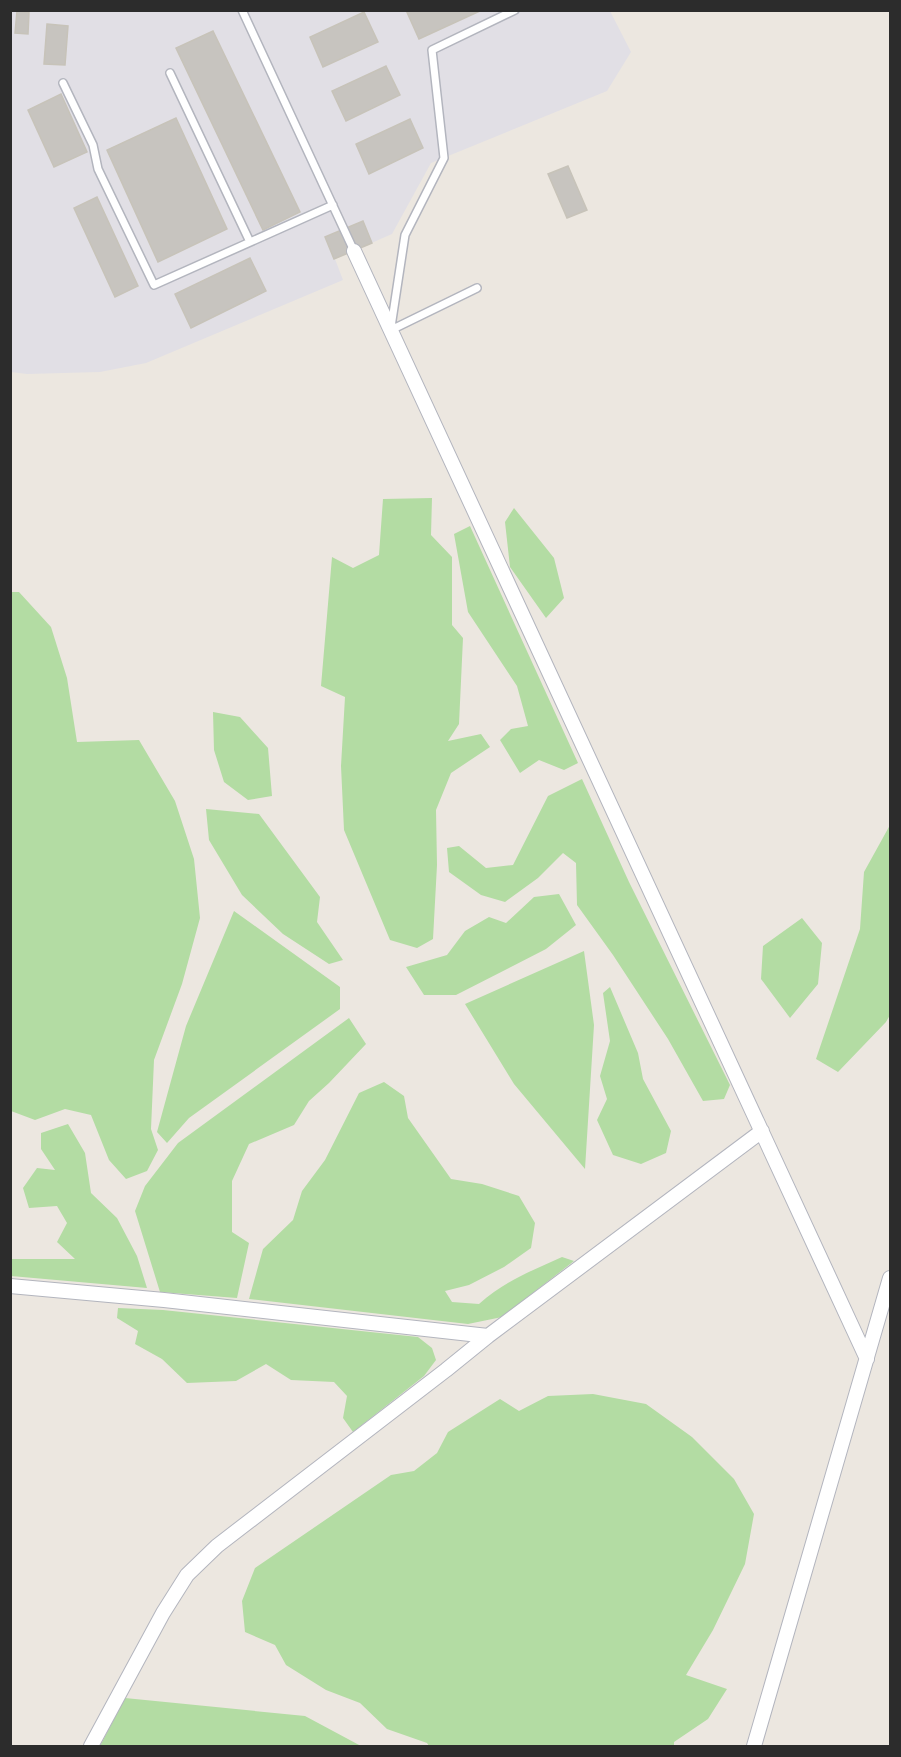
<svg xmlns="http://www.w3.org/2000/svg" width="901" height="1757" viewBox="0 0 901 1757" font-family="Poppins,sans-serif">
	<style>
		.industrial { fill: #e1dfe5 }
		.green { fill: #b3dca3 }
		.building { fill: #c7c4bf; stroke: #c7c3b9; stroke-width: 1.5 }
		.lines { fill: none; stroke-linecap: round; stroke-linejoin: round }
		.lane-casing { stroke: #b3b5be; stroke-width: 10 }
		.street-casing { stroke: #b3b5be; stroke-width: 16 }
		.lane { stroke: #fff; stroke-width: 7 }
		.street { stroke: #fff; stroke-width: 14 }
	</style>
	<rect width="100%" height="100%" fill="#ece7e0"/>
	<!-- industrial -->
	<path class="industrial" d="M11,11h599l21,41 -24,39 -176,72 -39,71 -57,25 8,21 -197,83 -46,9 -73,2 -16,-2z"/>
	<!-- green -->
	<path class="green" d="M432,498l-1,37 21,22v68l11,13 -4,86 -11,17 33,-7 9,13 -39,26 -15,37 1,55 -4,74 -16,9 -27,-8 -46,-110 -3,-64 4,-69 -24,-11 11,-129 21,11 26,-13 4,-56z
		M514,508l40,50 10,40 -18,20 -36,-51 -5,-45z
		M470,526l108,237 -14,7 -25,-10 -19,13 -20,-33 11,-11 17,-3 -11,-40 -49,-74 -14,-78z
		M11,592h8l32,35 16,51 10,64 62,-2 36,61 19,58 6,59 -18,66 -28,76 -3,69 7,21 -11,21 -21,8 -17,-19 -18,-45 -26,-6 -30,11 -24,-9z
		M213,712l27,5 28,31 4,48 -24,4 -24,-18 -10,-32z
		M582,779l47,103 101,203 -6,14 -21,2 -35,-62 -55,-84 -36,-50 -1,-42 -13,-10 -25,25 -33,24 -24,-7 -32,-23 -2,-24 12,-2 27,22 27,-3 35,-69z
		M206,809l53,5 61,83 -3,25 26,38 -14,4 -46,-30 -41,-39 -33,-55z
		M890,825v190l-4,7 -48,50 -22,-13 44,-130 4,-57z
		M559,894l17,31 -30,24 -90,46h-32l-18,-28 41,-12 18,-24 24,-14 17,6 28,-26z
		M234,911l106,76v22l-151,109 -22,25 -10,-11 29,-106z
		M802,918l20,25 -4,41 -28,34 -29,-39 2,-33z
		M584,951l10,74 -9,144 -71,-85 -49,-80z
		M610,987l28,66 5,26 28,52 -5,22 -25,11 -28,-9 -16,-35 10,-21 -7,-23 10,-35 -7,-48z
		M349,1018l17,26 -37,39 -20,18 -15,24 -45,19 -17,37v51l17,11 -12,55 -77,-6 -25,-81 10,-25 33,-43z
		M384,1082l20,14 4,22 43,61 31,5 37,12 16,27 -4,25 -27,19 -35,18 -24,6 7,11 27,2c24,-22 54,-34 83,-47l12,4 -72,56 -34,7 -219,-25 14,-50 30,-29 9,-29 23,-31 34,-67z
		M68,1124l17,29 6,40 26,25 20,38 10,32 -136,-12v-17h64l-18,-17 10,-19 -10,-17 -28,2 -6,-20 14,-20 18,2 -14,-21v-16z
		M118,1308l45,2 255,27 14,11 4,12 -12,16 -71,56 -10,-14 4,-22 -13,-14 -43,-2 -25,-16 -30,17 -49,2 -25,-24 -27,-15 3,-13 -21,-13z
		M593,1394l53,10 46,33 42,42 20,35 -9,50 -32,66 -27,45 41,14 -19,30 -34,23v4h-245l-2,-3 -40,-14 -27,-26 -34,-13 -40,-25 -11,-20 -30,-13 -3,-31 13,-33 136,-93 23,-4 23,-18 11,-21 52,-33 19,12 29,-15z
		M125,1698l180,18 56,30h-261z"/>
	<!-- building -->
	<path class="building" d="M406,10h76l-63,29z
		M17,11l12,1 -1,22 -13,-1z
		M364,12l14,30 -55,25 -13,-30z
		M47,24l21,2 -3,39 -21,-1z
		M213,31l87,181 -37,18 -87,-182z
		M386,66l14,29 -54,26 -14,-30z
		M61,94l26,58 -33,15 -26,-57z
		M176,118l51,111 -69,33 -51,-112z
		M410,119l13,29 -54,26 -13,-30z
		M568,166l19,44 -20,8 -19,-44z
		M97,197l41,89 -23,11 -41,-89z
		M363,221l9,22 -38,16 -9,-22z
		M250,258l16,33 -75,37 -16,-34z"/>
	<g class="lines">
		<!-- lane casing -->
		<g class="lane-casing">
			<path id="lane" d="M242,10l112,241
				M170,73l80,169
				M63,83l30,62 5,24 56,116 179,-80
				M391,327l14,-92 39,-77 -12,-108 83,-40
				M391,330l86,-42"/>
		</g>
		<!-- street casing -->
		<g class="street-casing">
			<path id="street" d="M354,251l513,1108
				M10,1286l154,14 324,36
				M91,1746l72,-133 24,-38 30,-29 229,-176 42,-34 274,-205
				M754,1746l136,-468"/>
		</g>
		<!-- lane -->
		<use href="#lane" class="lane"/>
		<!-- street -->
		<use href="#street" class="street"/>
	</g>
	<!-- border -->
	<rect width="901" height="1757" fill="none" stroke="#2c2c2c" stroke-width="24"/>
</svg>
